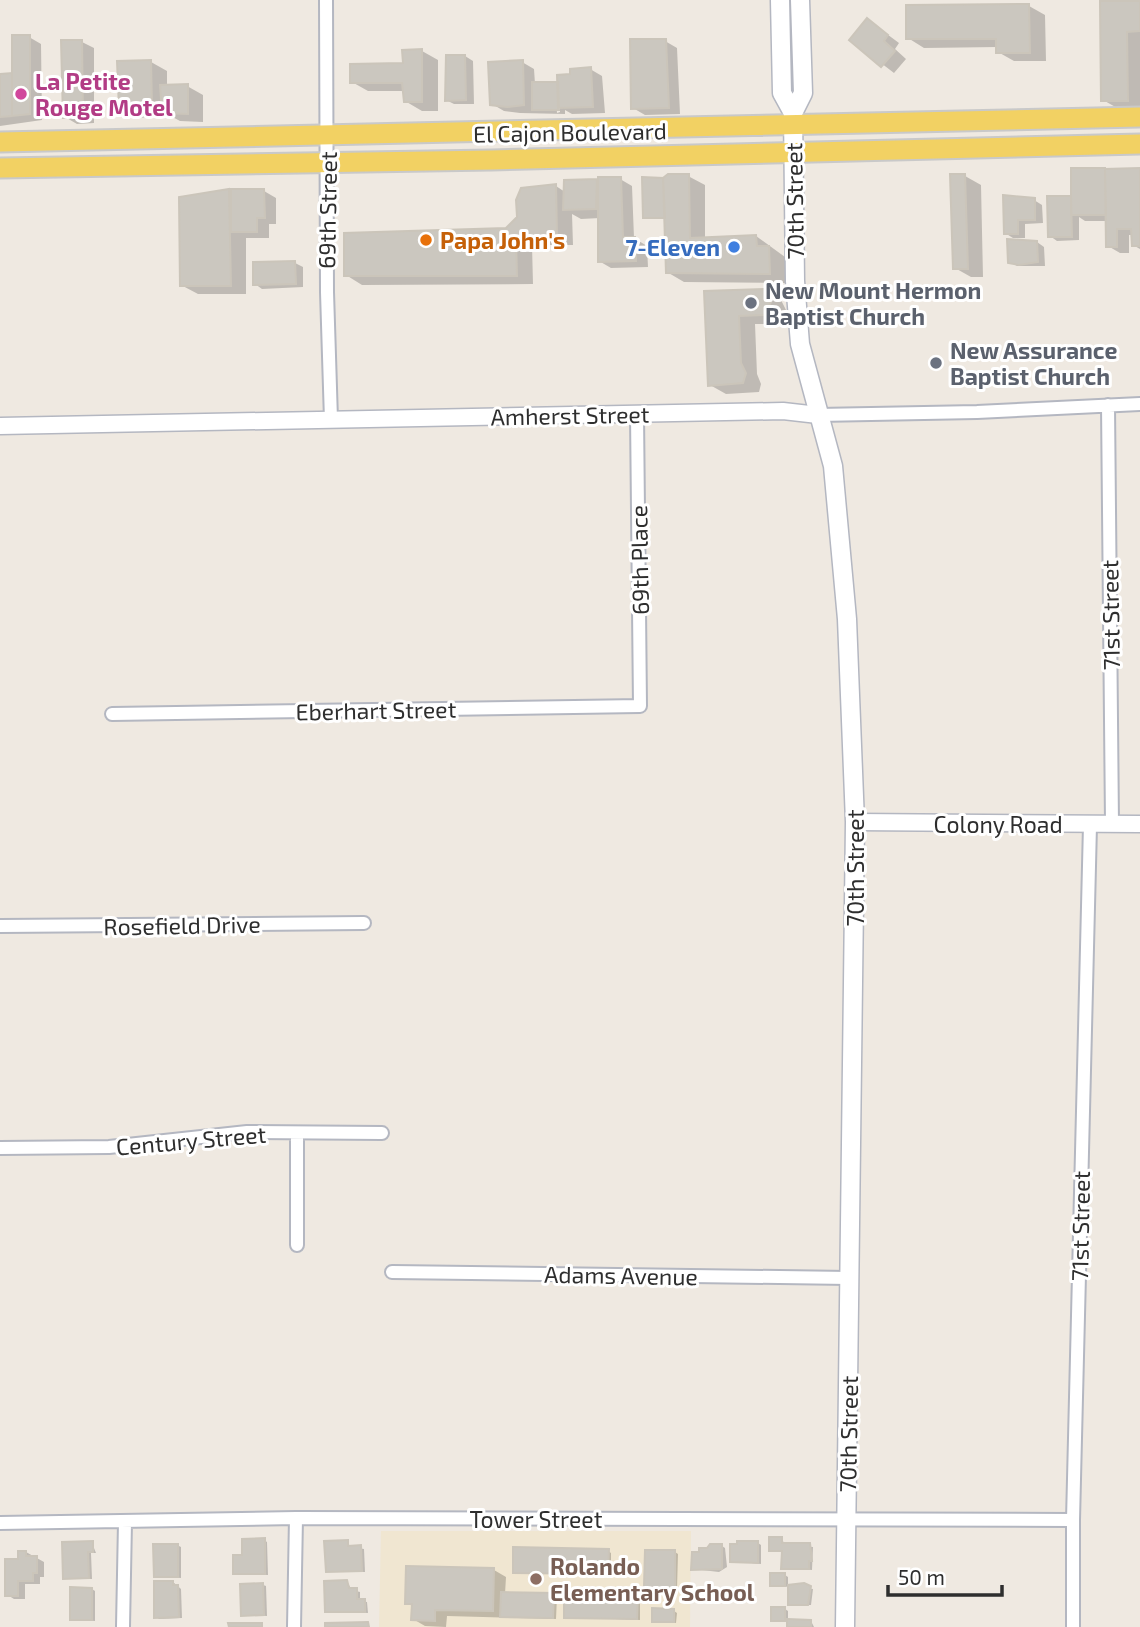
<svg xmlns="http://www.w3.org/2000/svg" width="1140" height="1627" viewBox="0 0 1140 1627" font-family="'Exo 2',sans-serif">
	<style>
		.education { fill: #f0e6d1 }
		.shadow { fill: #0003 }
		.building { fill: #cbc7bf; stroke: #cbc5ba; stroke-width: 2 }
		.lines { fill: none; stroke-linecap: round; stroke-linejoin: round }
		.minor-casing { stroke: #b4b7c1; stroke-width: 16 }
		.tertiary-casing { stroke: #b4b7c1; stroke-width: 19 }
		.secondary-casing { stroke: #b4b7c1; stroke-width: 21 }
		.primary-casing { stroke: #c9c9c9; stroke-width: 23 }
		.minor { stroke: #fff; stroke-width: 12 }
		.tertiary { stroke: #fff; stroke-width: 16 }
		.secondary { stroke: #fff; stroke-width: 18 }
		.primary { stroke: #f2d163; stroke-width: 19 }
		.hotel-dot { fill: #d1479c; stroke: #fff; stroke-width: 2.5 }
		.food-dot { fill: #e8710a; stroke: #fff; stroke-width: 2.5 }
		.shop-dot { fill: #3f7fe0; stroke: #fff; stroke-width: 2.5 }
		.worship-dot { fill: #6b7280; stroke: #fff; stroke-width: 2.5 }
		.education-dot { fill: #8d6e63; stroke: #fff; stroke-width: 2.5 }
		.labels { text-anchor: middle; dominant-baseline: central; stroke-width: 6; stroke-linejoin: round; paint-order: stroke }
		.hotel-label { font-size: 23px; font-weight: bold; fill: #b23c85; stroke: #fff; text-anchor: start }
		.street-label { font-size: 23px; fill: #2e2e2e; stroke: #fff }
		.food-label { font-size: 23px; font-weight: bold; fill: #c56008; stroke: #fff; text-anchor: start }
		.shop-label { font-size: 23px; font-weight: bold; fill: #366cbe; stroke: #fff; text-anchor: end }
		.worship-label { font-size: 23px; font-weight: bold; fill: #5b616d; stroke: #fff; text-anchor: start }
		.education-label { font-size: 23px; font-weight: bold; fill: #785e54; stroke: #fff; text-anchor: start }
	</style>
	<rect width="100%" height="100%" fill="#efe9e1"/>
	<!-- education -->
	<path class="education" d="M381,1531h310l-1,96h-311z"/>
	<!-- shadow -->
	<path class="shadow" d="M1101,3h39v106h-21l-16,-9z
		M1029,6l16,9 1,46h-32l-16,-9v-5l-74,1 -16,-10z
		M868,20l31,23 -4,6 11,10 -12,14 -43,-33z
		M29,37l12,7 1,76 -42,6v-50l14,-1z
		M665,41l12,7 3,66 -35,1 -12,-7z
		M82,42l12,6v75l-17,1 -12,-7z
		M422,51l16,9v51h-16l-17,-10 -1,-10h-36l-16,-9 53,-17z
		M465,56l8,5 1,43h-20l-8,-4z
		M151,62l16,9v15h20l16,9v27l-23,-1 -13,-7 1,2 -31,2 -17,-10z
		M522,62l12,7 1,15 20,-1 2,30 3,-1 -1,-35 31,-8 12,7 3,37 -33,1 -7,-4v4l-45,-1 -16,-2 -12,-7z
		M1140,170v79l-7,-4v-10h-4v18h-9l-12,-7 -1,-25h-22l-6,-4v23l-22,1 -7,-5 20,-39z
		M688,176l17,9v54l51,-3 29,21 1,26 -102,-1 -17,-10 -1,-53 -21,-2 17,-38z
		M965,176l16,9 2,92h-12l-16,-9z
		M620,179l12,7 2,52 13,8 1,21 -37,1 -12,-7 1,-43 -19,1 -9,-5 1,31h-41l1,39 -171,1 -16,-10 160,-45 13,-12v-26l6,-5 31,-1 9,6 32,-12z
		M229,191l4,2 31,-2 12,7v26h-7v14h-23v56h-48l-17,-9z
		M1034,200l8,5 1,18 -18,1v14h-12l-8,-5z
		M1037,242l7,5 1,19h-28l-7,-4z
		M295,263l8,4v20l-41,2 -7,-5z
		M764,291l17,9 6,12 -7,12h-25l2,50 4,10 -2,8 -33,2 -16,-9 -5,-92z
		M782,1539l3,6 28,2 -1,23 -29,-2v-16l-13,-2z
		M264,1540l3,2 1,33 -33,-2 9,-17z
		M347,1542l4,5 13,2 1,23 -37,-1z
		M92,1543l4,10h-5l1,26 -27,-1z
		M758,1543l3,2v19l-29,-3z
		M177,1545l4,2v31l-26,-2z
		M722,1546l3,2 2,19 -8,5 -26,-3z
		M608,1551l3,2v22l-96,-3z
		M26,1552l18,10v15h-4v7h-15v15h-11l-8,-5z
		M675,1552l3,2 -1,35 -31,-3z
		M494,1570l12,7 -1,17 52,2 -1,23 -109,-3 -1,11 -21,-1 -12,-7 1,-12 -7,-4z
		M785,1575l3,2v9l25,3 -2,16h-18l-4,-1v-17l-17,-2z
		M173,1582l8,7 1,29 -23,1 -3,-2z
		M347,1582l5,8 8,2v9l7,1 1,11 -41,-2z
		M263,1585l3,1 1,30 -24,-2z
		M92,1589l3,2v30l-24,-2z
		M637,1595l3,2v23l-75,-3z
		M785,1609l3,2v10h23l3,6h-25v-5l-17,-2z
		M674,1611l3,2 -1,10 -22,-2z"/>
	<!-- building -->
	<path class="building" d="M1100,1h40v30l-13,1 1,69h-27z
		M1029,4l1,49h-34v-14h-90v-34z
		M867,18l21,17 -4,6 11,10 -14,16 -32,-27z
		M12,35h18v79l-18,2z
		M630,39h36l3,69 -38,1z
		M61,40h21l1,77 -20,1z
		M422,49v53h-18l-2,-19h-52v-19l53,-1 -1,-13z
		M446,55h19l1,45 -21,1z
		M151,60l1,48 -33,1 -2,-48z
		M523,60l1,45 -17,2 -17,-2 -2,-43z
		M591,67l2,40 -35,1 -1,-33 13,-1v-5z
		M12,73v43l-12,1v-43z
		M532,82h26l1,28h-27z
		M188,84v30l-26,-1 -2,-28z
		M1071,168h34l1,47h-35z
		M1140,168v78h-8l-1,-17h-14v18h-11l-1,-78z
		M668,174h21l1,64 66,-3 1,11h12l1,28 -104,-1 -3,-95z
		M950,174h15l3,95h-15z
		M598,177h23l2,60h12l1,24 -38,1z
		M642,177l21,1 2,40h-22z
		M597,179l-1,30 -33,1 1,-30z
		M556,184l1,52 -41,1 1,39h-173v-43l162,-5 11,-11 -1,-17 5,-12z
		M229,189l2,97h-51l-1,-89z
		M231,189h33l1,29h-8v14h-26z
		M1003,195l32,3v22h-17v14h-14z
		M1047,196h24l1,41h-24z
		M1007,239l30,2 1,21 -19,3 -11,-2z
		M295,261l1,23 -43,1v-23z
		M764,289l7,13 -7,13 -25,1 2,47 5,10 -3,10 -35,3 -4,-95z
		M769,1537h13v6h28l2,18h-3v8h-28l1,-18h-13z
		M265,1538v36h-32v-19h9v-16z
		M348,1540v6l13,-1 1,26 -36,1 -2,-31z
		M93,1541v11h-5l1,26 -26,1 -1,-37z
		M737,1541h21v22l-28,-1v-18h7z
		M153,1544h25v33h-24z
		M710,1544h12v25l-31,1 1,-18h7v-4h8z
		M513,1547l96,2 -1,25 -95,-1z
		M645,1550h30v38l-31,-1z
		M18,1551h8v5h11v17h-4v8h-15v15h-13v-37h13z
		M406,1566l88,2 -1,43 -58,-1v11l-24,-1 1,-16h-7z
		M770,1573h15v13h-15z
		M347,1580l2,8h8v11h8v13h-40l-1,-31z
		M154,1581h19v4h5l1,32 -25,1z
		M263,1583l1,32 -23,1 -1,-32z
		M804,1583l7,3 -3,19h-20v-20z
		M70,1587l22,1v32h-22z
		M501,1592l53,1 -1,25 -53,-1z
		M564,1592l74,2 -1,25 -73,-1z
		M771,1607h14v14h-14z
		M652,1608l22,1v13h-22z
		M787,1619l24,1v7h-24z
		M368,1622l1,5h-44v-4z
		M228,1623h34v4h-33z"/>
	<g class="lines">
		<!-- minor casing -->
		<g class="minor-casing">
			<path id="minor" d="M326,0l1,292 4,128
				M1108,405l4,419
				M818,415l159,-3 163,-8
				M112,714l528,-8 -3,-292
				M0,926l364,-3
				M297,1133v112
				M0,1148l109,-1 138,-15 135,1
				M392,1272l457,6
				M0,1523l296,-5 777,2
				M123,1627l2,-105
				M294,1627l2,-109
				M1073,1627v-107l17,-695"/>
		</g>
		<!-- tertiary casing -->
		<g class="tertiary-casing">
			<path id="tertiary" d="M0,426l783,-15 35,4
				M855,822l285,2"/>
		</g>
		<!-- secondary casing -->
		<g class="secondary-casing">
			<path id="secondary" d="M780,0l2,93 11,20
				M800,0l3,93 -10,20 2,168 5,63 33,122 14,153 8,203 -10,805"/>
		</g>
		<!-- primary casing -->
		<g class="primary-casing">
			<path id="primary" d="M0,142l1140,-25
				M0,168l492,-8 648,-16"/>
		</g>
		<!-- minor -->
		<use href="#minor" class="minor"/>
		<!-- tertiary -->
		<use href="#tertiary" class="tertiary"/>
		<!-- secondary -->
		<use href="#secondary" class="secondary"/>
		<!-- primary -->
		<use href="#primary" class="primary"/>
	</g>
	<!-- markers -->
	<circle class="hotel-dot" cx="21" cy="94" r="7"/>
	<circle class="food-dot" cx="426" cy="240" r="7"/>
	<circle class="shop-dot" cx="734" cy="247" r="7"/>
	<g class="worship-dot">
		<circle cx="751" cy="303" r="7"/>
		<circle cx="936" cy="363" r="7"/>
	</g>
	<circle class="education-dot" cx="536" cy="1579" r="7"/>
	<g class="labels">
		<!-- hotel labels -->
		<g class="hotel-label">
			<text x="35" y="81">La Petite<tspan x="35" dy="26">Rouge Motel</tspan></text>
		</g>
		<!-- street labels -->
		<g class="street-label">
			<text transform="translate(570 132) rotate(-1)">El Cajon Boulevard</text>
			<text transform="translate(794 201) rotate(-91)">70th Street</text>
			<text transform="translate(327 210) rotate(-89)">69th Street</text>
			<text transform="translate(570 415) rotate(-1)">Amherst Street</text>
			<text transform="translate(639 560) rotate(-91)">69th Place</text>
			<text transform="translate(1110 615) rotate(-91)">71st Street</text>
			<text transform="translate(376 710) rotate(-1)">Eberhart Street</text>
			<text x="998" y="824">Colony Road</text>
			<text transform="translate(855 868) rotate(-90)">70th Street</text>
			<text transform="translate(182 925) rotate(-1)">Rosefield Drive</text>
			<text transform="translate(191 1140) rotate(-5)">Century Street</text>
			<text transform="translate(1080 1226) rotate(-89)">71st Street</text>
			<text transform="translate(621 1275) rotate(1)">Adams Avenue</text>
			<text transform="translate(848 1434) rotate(-89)">70th Street</text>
			<text x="536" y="1519">Tower Street</text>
		</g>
		<!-- food labels -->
		<g class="food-label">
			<text x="440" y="240">Papa John's</text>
		</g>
		<!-- shop labels -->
		<g class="shop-label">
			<text x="720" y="247">7-Eleven</text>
		</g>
		<!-- worship labels -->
		<g class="worship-label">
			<text x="765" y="290">New Mount Hermon<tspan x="765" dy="26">Baptist Church</tspan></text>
			<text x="950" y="350">New Assurance<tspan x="950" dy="26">Baptist Church</tspan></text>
		</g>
		<!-- education labels -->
		<g class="education-label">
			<text x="550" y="1566">Rolando<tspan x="550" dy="26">Elementary School</tspan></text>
		</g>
	</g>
	<!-- scale -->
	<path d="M888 1585v10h114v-10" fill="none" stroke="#2e2e2e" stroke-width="3.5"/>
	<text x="898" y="1585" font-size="21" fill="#2e2e2e" stroke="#ffffff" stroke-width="5" paint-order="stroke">50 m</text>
</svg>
